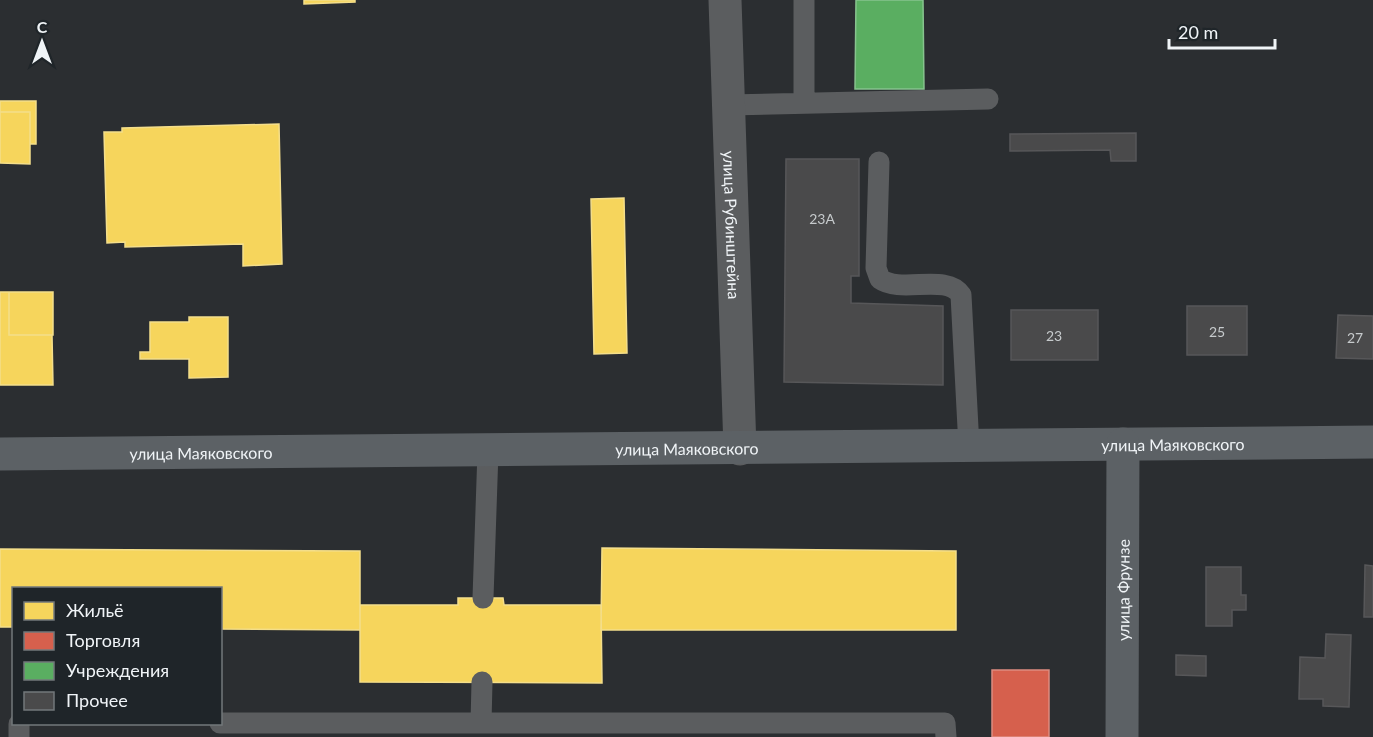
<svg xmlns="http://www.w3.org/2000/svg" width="1373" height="737" viewBox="0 0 1373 737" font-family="Lato,sans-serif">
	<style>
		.homes { fill: #f6d55c; stroke: #f4de8a; stroke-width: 1.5 }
		.shops { fill: #d6604d; stroke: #de8c80; stroke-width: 1.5 }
		.public { fill: #5aae61; stroke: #87c38e; stroke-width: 1.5 }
		.building { fill: #4a4a4b; stroke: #575759; stroke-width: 1.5 }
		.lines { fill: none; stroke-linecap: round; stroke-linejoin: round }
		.lane { stroke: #5b5d5f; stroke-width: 21 }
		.street { stroke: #5b5d5f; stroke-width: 33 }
		.secondary { stroke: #5c6165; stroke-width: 33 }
		.labels { text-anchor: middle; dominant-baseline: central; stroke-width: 6; stroke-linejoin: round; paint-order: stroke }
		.number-label { font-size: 14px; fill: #c6cacc }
		.street-label { font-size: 16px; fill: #f0f4f7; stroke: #1f2529 }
	</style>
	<rect width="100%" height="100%" fill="#2b2e31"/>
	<!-- homes -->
	<path class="homes" d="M304,0h51v2l-51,2z
		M0,101h36v43h-6v-32h-30z
		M0,112h30v52l-30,-1z
		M279,124l3,140 -39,2v-22l-118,3v-5l-18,1 -3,-111h18v-4z
		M624,198l3,155 -33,1 -3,-155z
		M0,292h9v43h43l1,50h-53z
		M9,292h44v43h-44z
		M189,317h39v60l-39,1v-19h-49v-7h10v-30h39z
		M602,548l354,3v79h-355z
		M0,549l360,2v79l-140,-1v-41h-206v39h-14z
		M458,598h45l1,7h97l1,78 -242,-1v-77h98z"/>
	<!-- shops -->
	<path class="shops" d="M992,670h57v67h-57z"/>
	<!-- public -->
	<path class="public" d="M856,0h67l1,89h-69z"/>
	<!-- building -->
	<path class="building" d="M1136,133v28h-25l-1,-11 -100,1v-17z
		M786,159h73v117h-8v27l92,3v79l-159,-3z
		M1187,306h60v49h-60z
		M1011,310h87v50h-87z
		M1338,315l35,1v43l-37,-1z
		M1365,565l8,1v51h-9z
		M1206,567h35v28h5v15h-14v16h-26z
		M1326,634l25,1 -2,72 -26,-1v-7h-24l1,-42 25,1z
		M1176,655l30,1v20l-30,-1z"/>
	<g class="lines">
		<!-- lane -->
		<path class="lane" d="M804,0v103
			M728,105l260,-6
			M879,162l-3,106 4,11c21,15 67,-6 81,16l8,152
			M483,598l5,-147
			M220,723h261l1,-41
			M481,723h464l1,14
			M19,724v13"/>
		<!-- street -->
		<path class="street" id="s1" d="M725,0l15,449"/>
		<!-- secondary -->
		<g class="secondary">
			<path id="s2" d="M0,454l1373,-12"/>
			<path id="s3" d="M1122,737l1,-293"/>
		</g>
	</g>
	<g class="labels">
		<!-- number labels -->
		<g class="number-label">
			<text x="822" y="218">23А</text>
			<text x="1217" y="331">25</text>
			<text x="1054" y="335">23</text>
			<text x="1355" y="337">27</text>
		</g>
		<!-- street labels -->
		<g class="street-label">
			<text stroke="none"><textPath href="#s1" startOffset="225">улица Рубинштейна</textPath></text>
			<text stroke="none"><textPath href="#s2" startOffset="1173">улица Маяковского</textPath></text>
			<text stroke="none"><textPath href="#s2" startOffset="687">улица Маяковского</textPath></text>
			<text stroke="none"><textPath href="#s2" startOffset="201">улица Маяковского</textPath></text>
			<text stroke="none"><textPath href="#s3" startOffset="147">улица Фрунзе</textPath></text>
		</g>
	</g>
	<!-- legend -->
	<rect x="12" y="587" width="210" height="138" fill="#1f2529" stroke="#73787b" stroke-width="1.5"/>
	<rect x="24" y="602" width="30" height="18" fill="#f6d55c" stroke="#73787b" stroke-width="1.5"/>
	<text x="66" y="617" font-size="18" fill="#f0f4f7">Жильё</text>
	<rect x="24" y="632" width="30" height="18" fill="#d6604d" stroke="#73787b" stroke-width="1.5"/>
	<text x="66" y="647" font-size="18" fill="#f0f4f7">Торговля</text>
	<rect x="24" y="662" width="30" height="18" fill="#5aae61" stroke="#73787b" stroke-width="1.5"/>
	<text x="66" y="677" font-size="18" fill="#f0f4f7">Учреждения</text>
	<rect x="24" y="692" width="30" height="18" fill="#4a4a4b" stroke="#73787b" stroke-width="1.5"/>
	<text x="66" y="707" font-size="18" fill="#f0f4f7">Прочее</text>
	<!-- north arrow -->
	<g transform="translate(42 42)" stroke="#1f2529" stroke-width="4.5" paint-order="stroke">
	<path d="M0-4.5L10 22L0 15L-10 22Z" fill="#f0f4f7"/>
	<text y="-9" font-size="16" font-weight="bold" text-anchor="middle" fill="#f0f4f7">С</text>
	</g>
	<!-- scale -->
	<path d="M1169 39v9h106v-9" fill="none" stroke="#f0f4f7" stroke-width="3"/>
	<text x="1178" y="39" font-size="18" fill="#f0f4f7" stroke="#1f2529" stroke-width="4.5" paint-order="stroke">20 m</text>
</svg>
